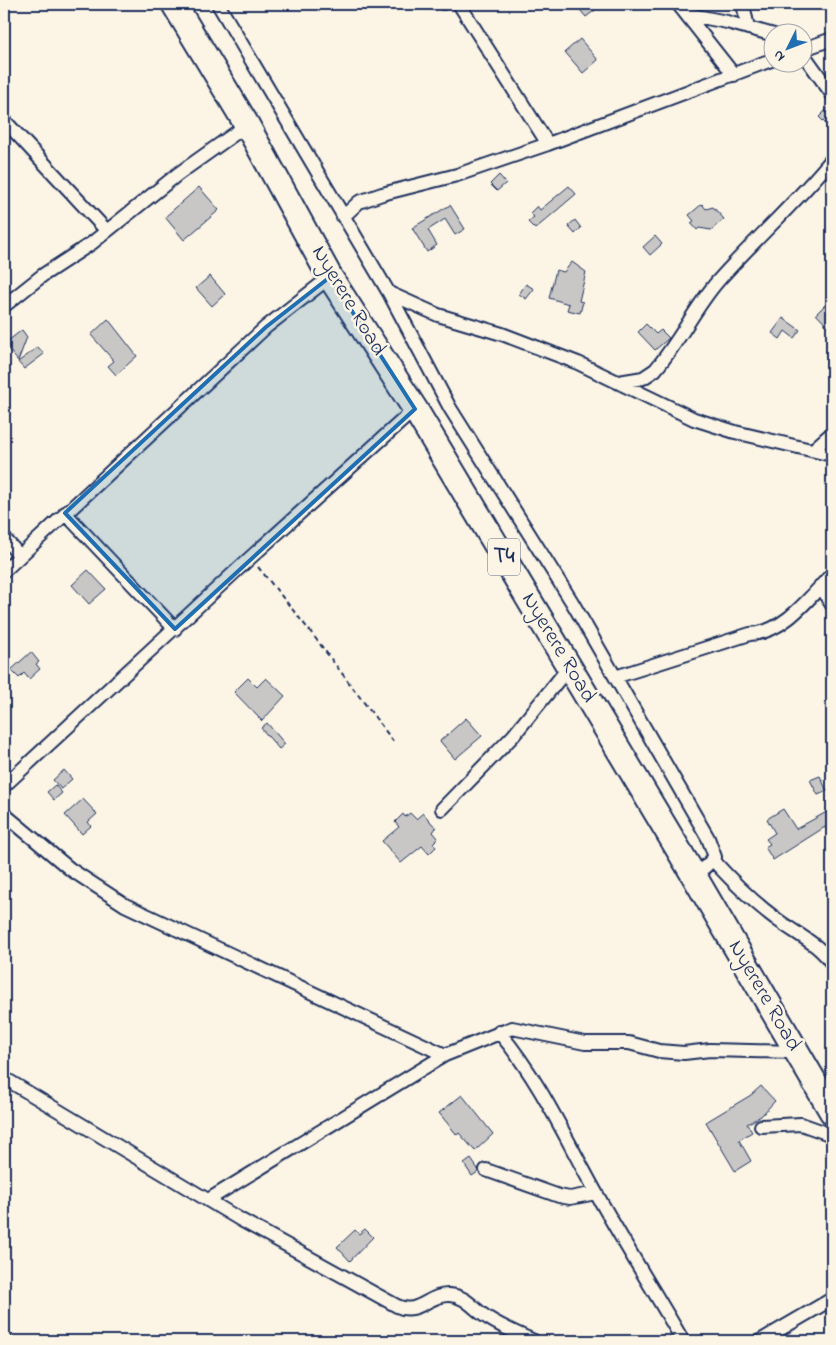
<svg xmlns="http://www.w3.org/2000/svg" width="836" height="1345" viewBox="0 0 836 1345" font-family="'Indie Flower',sans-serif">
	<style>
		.building { fill: #c8c7c6; stroke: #1b2f5e }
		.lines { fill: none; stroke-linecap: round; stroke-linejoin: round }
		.street-casing { stroke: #1b2f5e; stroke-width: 16 }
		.highway-casing { stroke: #1b2f5e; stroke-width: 28 }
		.path { stroke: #1b2f5e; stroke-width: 2; stroke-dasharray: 5 4; stroke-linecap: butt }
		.street { stroke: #fcf5e5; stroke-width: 12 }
		.highway { stroke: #fcf5e5; stroke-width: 24 }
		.marked { fill: #1f6fb2; fill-opacity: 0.2; stroke: #1f6fb2; stroke-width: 4; stroke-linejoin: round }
		.labels { text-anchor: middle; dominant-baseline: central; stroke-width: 5; stroke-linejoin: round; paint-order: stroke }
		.shield { fill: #fcf5e5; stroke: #5e6a86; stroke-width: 1 }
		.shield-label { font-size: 21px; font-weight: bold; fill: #1b2f5e }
		.street-label { font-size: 22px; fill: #1b2f5e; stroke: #fcf5e5 }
	</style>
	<rect width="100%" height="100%" fill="#fcf5e5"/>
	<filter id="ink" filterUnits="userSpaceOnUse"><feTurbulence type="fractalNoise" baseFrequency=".02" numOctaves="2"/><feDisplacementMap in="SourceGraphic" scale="10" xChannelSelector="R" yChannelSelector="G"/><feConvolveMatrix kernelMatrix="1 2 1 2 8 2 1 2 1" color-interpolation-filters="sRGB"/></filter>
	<g filter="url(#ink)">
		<!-- building -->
		<path class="building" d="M575,4h28l-17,13z
			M580,39l18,21 -15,13 -18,-21z
			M832,104v16l-5,5 -8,-8z
			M499,175l7,8 -9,8 -7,-7z
			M569,186l7,8 -41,35 -7,-7 6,-5 -4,-4 7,-7 3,4z
			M199,187l20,23 -35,30 -19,-23z
			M702,204l4,5 7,-2 11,12 -13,11 -12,-2 -2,2 -6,-7 3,-2 -5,-6z
			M450,205l15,24 -10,6 -10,-16 -17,11 9,15 -10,7 -15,-24z
			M575,220l6,8 -6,6 -7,-8z
			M655,236l7,8 -12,11 -7,-8z
			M572,262l14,10 -7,29 4,1 -3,11 -13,-3 2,-6 -20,-6 7,-28 8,2z
			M210,276l15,18 -13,12 -16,-18z
			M526,284l8,5 -8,10 -7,-5z
			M832,298v33l-16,-17z
			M783,318l17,12 -6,8 -9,-7 -5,8 -8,-6z
			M108,319l29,37 -21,19 -8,-9 6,-5 -23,-26z
			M646,324l10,10 5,-4 8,8 -14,12 -17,-18z
			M22,330l5,7 -9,24 -14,-17z
			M38,347l6,7 -20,15 -6,-7z
			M88,570l18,19 -17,15 -17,-19z
			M31,652l8,10 -3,2 4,5 -11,10 -5,-6 -5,5 -8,-8z
			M248,678l9,9 9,-9 19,18 -23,25 -28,-29z
			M466,718l16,18 -27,23 -15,-18z
			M267,723l18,21 -6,5 -18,-21z
			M64,770l8,9 -11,10 -8,-9z
			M820,776l7,15 -9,4 -8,-15z
			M55,785l7,8 -8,7 -7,-8z
			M83,799l14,15 -9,8 3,4 -9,8 -17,-19z
			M783,809l13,20 36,-20v30l-7,-12 -52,33 -8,-13 5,-3 -4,-5 9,-6 -8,-14z
			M410,813l6,6 7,-6 13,15 -3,4 5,6 -5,5 3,4 -7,7 -7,-8 -21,17 -19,-22 17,-14 -4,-5 8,-8 2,3z
			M761,1086l14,15 -14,15 -14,8 5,8 -13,8 12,21 -16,10 -29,-49 45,-27z
			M462,1095l31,39 -18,17 -16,-18 -2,2 -18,-22z
			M471,1159l7,10v3l-6,4 -8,-12z
			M365,1229l8,8 -23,24 -13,-14 18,-17 4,4z"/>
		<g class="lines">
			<!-- street casing -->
			<g class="street-casing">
				<path id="street" d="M218,4l171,289 61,115 122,194 136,236 7,19 -10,10 -12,7
					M459,4l89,140
					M678,4l56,71
					M743,4l5,24
					M686,14l41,8 47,13
					M804,49l28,-10
					M804,55l28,39
					M4,120l102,110
					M343,217l16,-15 23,-8 75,-19 91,-31 226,-85
					M389,293l49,22 64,19 76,29 116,56 41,13 97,23
					M4,306l39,-31 49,-32 86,-69 69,-49
					M619,382l24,-4 12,-8c24,-28 39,-61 62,-88 37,-42 80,-80 115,-123
					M814,449l18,-16
					M65,513l110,116
					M4,538l16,18
					M4,571l262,-244 64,-50
					M820,586l12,19
					M615,677l135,-43c34,-1 60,-37 82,-60
					M4,786l246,-228 165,-149
					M442,809l71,-73 56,-69
					M4,814l66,55 55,36 320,150 67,-27 73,15h44l30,8 25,2 26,-3 86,2
					M713,860c19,21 39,41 62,58 19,15 44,25 57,46
					M499,1032c40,47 66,105 96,159 28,51 59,100 88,150
					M4,1078l237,142 156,86c21,10 32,-12 52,-11 18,1 24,14 39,23 14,9 30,16 46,23
					M761,1126l40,-2 31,11
					M486,1170l73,26 11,2 26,-5
					M208,1200l237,-145
					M4,1340l2,1
					M760,1341l72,-42"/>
			</g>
			<!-- highway casing -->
			<g class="highway-casing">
				<path id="highway" d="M174,4l73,121 83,152 85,132 278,465 139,238"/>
			</g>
			<!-- path -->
			<path class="path" d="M405,4l22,5 22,1
				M258,567l52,64 83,110"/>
			<!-- street -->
			<use href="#street" class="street"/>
			<!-- highway -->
			<use href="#highway" class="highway"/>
		</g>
	</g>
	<!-- marked area -->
	<path class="marked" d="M330,277l85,132 -240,220 -110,-116 201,-186z"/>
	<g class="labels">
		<!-- shield labels -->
		<rect class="shield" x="488" y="538.5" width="32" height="37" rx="4"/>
		<g class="shield-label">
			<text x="504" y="557">T4</text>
		</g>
		<!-- street labels -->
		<g class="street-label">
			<text transform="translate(348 301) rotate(59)">Nyerere Road</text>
			<text transform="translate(558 648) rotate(59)">Nyerere Road</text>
			<text transform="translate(764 996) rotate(60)">Nyerere Road</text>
		</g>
	</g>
	<!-- margin -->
	<rect width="836" height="1345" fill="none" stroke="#fcf5e5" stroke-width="20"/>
	<rect x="10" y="10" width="816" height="1325" fill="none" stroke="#1b2f5e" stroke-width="2" filter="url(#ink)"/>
	<!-- north arrow -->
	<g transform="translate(788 48) rotate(228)"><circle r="24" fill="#fcf5e5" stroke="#a2a6af"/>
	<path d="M0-4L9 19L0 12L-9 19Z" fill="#1f6fb2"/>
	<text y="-8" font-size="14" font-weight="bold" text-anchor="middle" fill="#1b2f5e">N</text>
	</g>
</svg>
